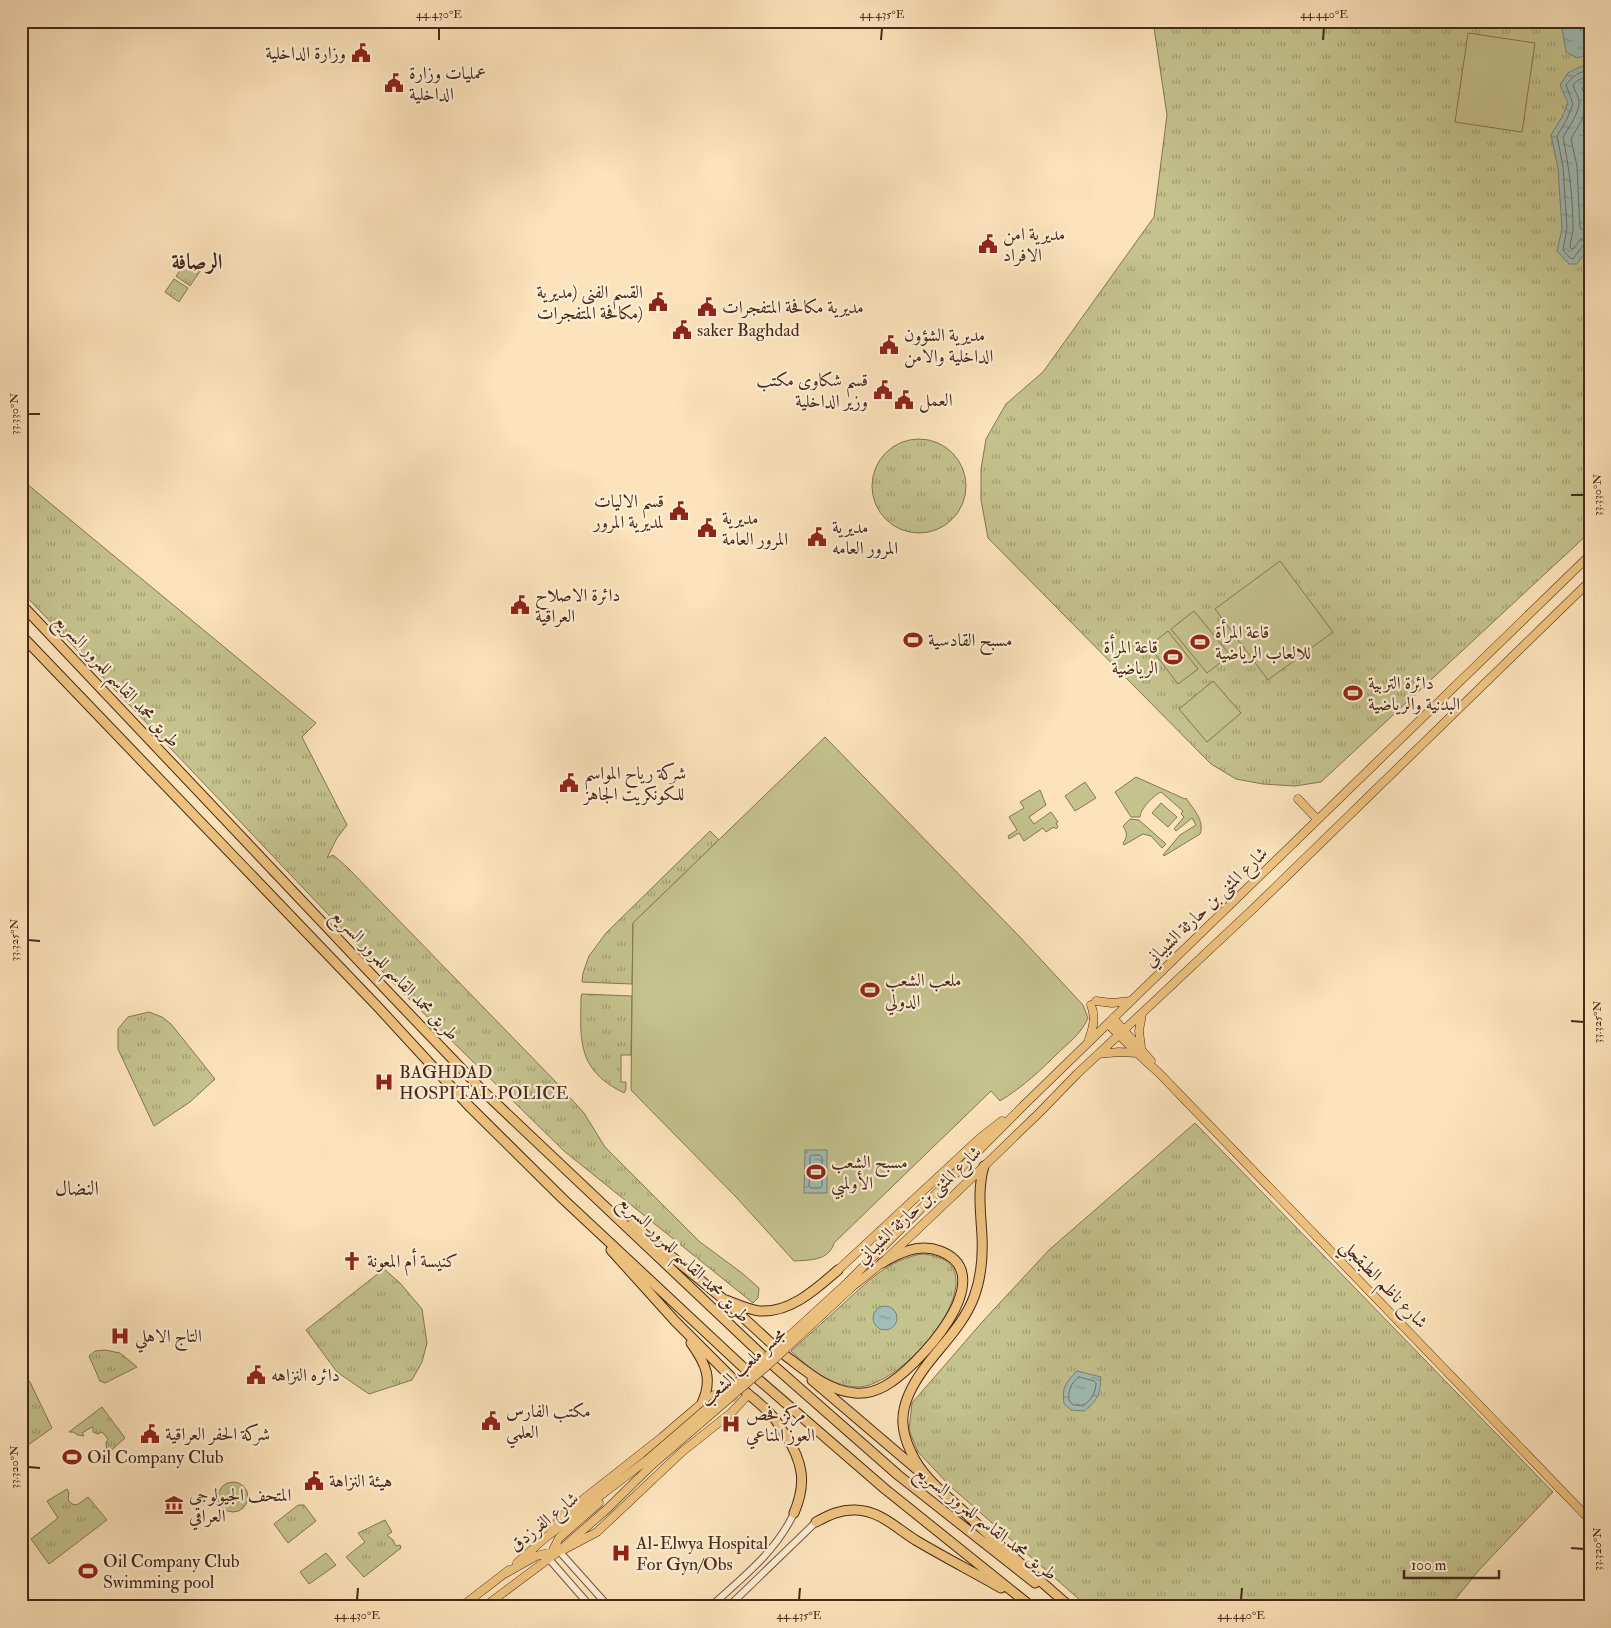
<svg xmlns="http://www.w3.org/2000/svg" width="1611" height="1628" viewBox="0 0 1611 1628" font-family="'IM FELL Double Pica',Amiri,serif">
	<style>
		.grass { fill: url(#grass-tufts); stroke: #867554 }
		.garden { fill: #c4c28d; stroke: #867554 }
		.water { fill: url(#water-ripples); stroke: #7c8179 }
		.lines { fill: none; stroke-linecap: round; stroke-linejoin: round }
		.shore { stroke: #747269; stroke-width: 1 }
		.major-tunnel { stroke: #d8be9b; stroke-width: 8; stroke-dasharray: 8 4; stroke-linecap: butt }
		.minor-casing { stroke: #745743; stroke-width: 8 }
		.major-casing { stroke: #47281b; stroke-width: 9 }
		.highway-casing { stroke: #47281b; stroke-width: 11 }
		.minor { stroke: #fdedd3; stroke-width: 6 }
		.major { stroke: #eec27e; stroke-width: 8 }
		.highway { stroke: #eec27e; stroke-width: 9 }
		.major-bridge-casing { stroke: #47281b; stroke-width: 9; stroke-linecap: butt }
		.major-bridge { stroke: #eec27e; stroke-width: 8 }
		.ticks { fill: none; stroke: #47281b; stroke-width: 2 }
		.labels { text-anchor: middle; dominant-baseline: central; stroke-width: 4.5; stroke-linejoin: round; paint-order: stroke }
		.poi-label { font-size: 18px; fill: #47281b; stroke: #fdedd3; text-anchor: start }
		.street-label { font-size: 18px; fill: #47281b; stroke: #fdedd3 }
		.quarter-label { font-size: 20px; fill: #47281b; stroke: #fdedd3 }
		.district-label { font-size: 22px; font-weight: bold; fill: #47281b; stroke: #fdedd3 }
		.neatline { fill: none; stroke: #47281b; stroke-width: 2 }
		.ticks-label { font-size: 12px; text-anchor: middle; fill: #47281b }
	</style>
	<defs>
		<pattern id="grass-tufts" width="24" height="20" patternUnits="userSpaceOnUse" patternTransform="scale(1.25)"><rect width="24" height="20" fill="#c4c28d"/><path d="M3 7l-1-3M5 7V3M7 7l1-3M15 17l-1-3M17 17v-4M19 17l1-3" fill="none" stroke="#a19e72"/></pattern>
		<pattern id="water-ripples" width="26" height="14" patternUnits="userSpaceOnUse" patternTransform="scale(1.25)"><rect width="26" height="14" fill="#a0bdb7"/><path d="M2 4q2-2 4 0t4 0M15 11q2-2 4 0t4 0" fill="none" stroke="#849a94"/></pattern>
	</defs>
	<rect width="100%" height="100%" fill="#fce3bb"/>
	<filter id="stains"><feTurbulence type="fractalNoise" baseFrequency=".004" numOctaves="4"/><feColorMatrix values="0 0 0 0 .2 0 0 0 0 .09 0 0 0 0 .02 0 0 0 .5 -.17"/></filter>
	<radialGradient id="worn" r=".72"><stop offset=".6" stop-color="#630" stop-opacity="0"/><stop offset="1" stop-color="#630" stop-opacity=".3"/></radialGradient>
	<!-- grass -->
	<path class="grass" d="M1153,21h437v511l-269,250 -26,4 -32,-2 -27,-5 -25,-15 -223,-226 -7,-38v-31l5,-30 20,-35 37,-32 111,-155 13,-102z
		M187,261l13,10 -10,15 -14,-10z
		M174,279l14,9 -9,14 -14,-10z
		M872 486a47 47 0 1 1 94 0a47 47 0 1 1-94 0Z
		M21,479l295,244 -14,14 45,88 -10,13 -10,20 6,-3 14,12 207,213 30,33 21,34 95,95 42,31 17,15 -1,10 -5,5 -189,-152 -161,-158 -382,-402z
		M710,831l9,9 -86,83 -1,61 -50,-2 1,-9 6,-17 17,-23z
		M582,994l50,2 -1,59h-10v27h5v7l-2,4c-9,-5 -19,-10 -26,-18 -21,-21 -17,-50 -17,-78z
		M149,1012l13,5 9,7 44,55 -25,23 -36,24 -36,-77v-20l10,-12z
		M1195,1123l358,369 -74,78 -30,37h-361l-137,-120 -33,-35 -9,-22 3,-27 71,-82 66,-71z
		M922,1254c87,5 -14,133 -65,133 -26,-1 -49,-19 -66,-36 17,-15 34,-31 51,-46 24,-22 47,-46 80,-51z
		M384,1269l16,14 22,26 5,34 -5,19 -10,18 -43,14 -32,-22 -31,-42z
		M105,1350l15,3 17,14 -32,16 -5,-2 -11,-25 6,-5z
		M21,1376l9,6 22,46 -31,22z
		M102,1407l23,31 -18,16 -1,-11 2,-4 -6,-7 -4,2 -5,-2v-4l-1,-1 -10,6 2,3 -6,-1 -5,-3h-4z
		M218 1497a15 15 0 1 1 30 0a15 15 0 1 1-30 0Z
		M67,1489l2,4 -1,7 4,4 5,1 11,-8 19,23 -58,44 -18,-25 27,-21 -11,-17z
		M298,1505h6l12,16 -28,22 -14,-19z
		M385,1520l7,12 -5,3 6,5 3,6 4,-1 1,3 -37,29 -18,-20 19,-15 -7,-9z"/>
	<!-- garden -->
	<path class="garden" d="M1468,33l67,10 -13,89 -67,-10z
		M1280,561l53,71 -65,48 -53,-71z
		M1194,611l36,44 -23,18 -36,-44z
		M1168,631l30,38 -20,15 -29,-38z
		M1213,681l28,32 -34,29 -28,-33z
		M825,737l194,199 64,69 5,13c-6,14 -17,23 -28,33 -19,19 -37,36 -60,50l-9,-10 -157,152c-5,18 -25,17 -40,18l-57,-63 -106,-108 2,-167z
		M1136,777l49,22 1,-1c7,11 19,22 14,36l-36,22 -1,-1 17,-20 16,-10 -4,-7 -16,13 -2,-2 10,-12 -3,-3 2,-3 -22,-19c-7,3 -21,17 -21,25h-9l-16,-25z
		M1085,782l11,16 -21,13 -10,-15z
		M1040,790l6,15 -17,12 5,7 17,-12 7,10 -2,1 2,4 -2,2 -2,-2 -8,5 -3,-4 -19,13 -5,-8 -10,6 -1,-3 9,-6 -8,-13 15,-9 -4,-6z
		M1161,803l16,14 -9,10 -16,-14z
		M1130,819l9,1 27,24 -4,4 -11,-12 -8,-2 -19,11 -1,-2c5,-6 4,-11 0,-17z
		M326,1553l10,12 -27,19 -9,-12z"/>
	<!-- water -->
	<path class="water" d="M1561,21h29v33l-13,4 -11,-6z
		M1584,65l6,1v180l-13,18h-8l-12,-13 5,-22 -4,-61 -7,-33 11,-18 6,-14 -8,-18 8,-12z
		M805,1150h22v43h-23z
		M873 1318a12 12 0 1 1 24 0a12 12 0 1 1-24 0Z
		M1077,1371l24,6c-1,17 -3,23 -17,34l-13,-1 -7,-6c-2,-18 1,-20 13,-33z"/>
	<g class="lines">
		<!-- shore -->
		<path class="shore" d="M1590,71c-10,-1 -18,6 -24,14l7,19 -6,15 -10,17 6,31 4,61 -4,22 7,8 3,1 11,-15 6,-1
			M1590,77c-7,0 -13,3 -17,8 1,5 5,10 6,15 2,11 -11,28 -16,37 6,30 10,61 10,91 0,7 -3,13 -3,20l3,1 8,-10 9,-2
			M1590,84l-8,4c1,4 4,8 4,12 3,13 -9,27 -15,39l6,27 3,62 3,2 7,-1
			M812,1155h8l2,2v29l-2,2h-9l-2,-2 1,-29z
			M1079,1377l15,4 2,2c0,8 -5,20 -14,22 0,1 -8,0 -9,0l-4,-5c-1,-10 2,-17 10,-23z"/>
		<!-- major-tunnel -->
		<path class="major-tunnel" d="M714,1395c9,-5 19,-6 21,7"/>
		<!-- minor casing -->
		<g class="minor-casing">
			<path id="minor" d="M559,1551l50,56
				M549,1559l42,48
				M710,1607c31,-28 66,-55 84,-94
				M728,1607l88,-85"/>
		</g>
		<!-- major casing -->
		<g class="major-casing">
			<path id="major" d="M1298,799l19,20
				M1096,1001l16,2 19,-2
				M1113,1018l38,43
				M1108,1024l29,29 22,20 431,447
				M1089,1039c4,-11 7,-22 2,-34
				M1141,1047l-2,-16 3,-17
				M1098,1054l21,-2 18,1
				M838,1270l142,-132 22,-17
				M847,1283l177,-178 566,-550
				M852,1287l30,-24 94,-89 64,-62 37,-38 177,-166 336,-327
				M552,1529l10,-13 99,-78 41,-35 12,-8
				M551,1554l8,-16 40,-35
				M517,1563l28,-25 102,-78
				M506,1573l30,-17 29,-7 32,-17 86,-81 48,-38 18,-19
				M461,1607l48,-37
				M484,1607l75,-56 48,-42 45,-44"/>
		</g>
		<!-- highway casing -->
		<g class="highway-casing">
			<path id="highway" d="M21,604l371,392 92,96 277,262
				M21,635l357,372 91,99 94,93 182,170
				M984,1166c-7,25 -3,47 -2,71 1,21 -1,41 -8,60 -14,37 -49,61 -65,97 -9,20 -8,37 2,58 10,23 31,40 49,56 35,34 73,66 110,99
				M632,1224l90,74 50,46
				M611,1250l64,71 58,58
				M726,1300c11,4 23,10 34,11 31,2 57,-23 78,-41
				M691,1343c15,21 22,36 11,60
				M786,1356c20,15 42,35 69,37 10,1 21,-2 30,-7 31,-17 119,-111 55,-135 -21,-8 -41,2 -58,12
				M774,1366l124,109 137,108
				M759,1380l126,109 147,118
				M812,1380l108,92
				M746,1392c9,8 20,16 28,26 4,5 7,11 11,16 18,28 22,49 9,79
				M816,1522c13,-7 25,-13 40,-12 25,1 41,19 61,31 27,16 56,31 84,47"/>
		</g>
		<!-- minor -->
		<use href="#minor" class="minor"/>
		<!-- major -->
		<use href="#major" class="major"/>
		<!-- highway -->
		<use href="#highway" class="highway"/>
		<!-- major-bridge casing -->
		<g class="major-bridge-casing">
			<path id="major-bridge" d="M647,1460l115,-99 85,-78
				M652,1465l115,-99 85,-79"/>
		</g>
		<!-- major-bridge -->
		<use href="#major-bridge" class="major-bridge"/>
	</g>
	<!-- ticks -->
	<path class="ticks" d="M439,40v-12M881,40l1,-12M1323,40l1,-12M28,414h12M1571,495h13M28,940l12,1M1571,1021l13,1M28,1467l12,1M1571,1548l13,1M357,1600l1,-12M799,1600l1,-12M1241,1600l1,-12"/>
	<!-- icons -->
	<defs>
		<g id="civic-bare" transform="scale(1.5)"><path d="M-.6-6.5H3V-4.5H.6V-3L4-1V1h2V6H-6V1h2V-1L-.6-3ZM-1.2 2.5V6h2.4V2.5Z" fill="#8f2418" stroke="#fdedd3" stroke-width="2.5" paint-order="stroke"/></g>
		<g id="stadium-bare" transform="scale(1.5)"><path d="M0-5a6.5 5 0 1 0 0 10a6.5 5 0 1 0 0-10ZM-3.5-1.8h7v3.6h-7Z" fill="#8f2418" stroke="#fdedd3" stroke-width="2.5" paint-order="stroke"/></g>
		<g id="hospital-bare" transform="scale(1.5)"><path d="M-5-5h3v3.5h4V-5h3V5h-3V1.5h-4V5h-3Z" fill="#8f2418" stroke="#fdedd3" stroke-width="2.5" paint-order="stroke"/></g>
		<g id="church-bare" transform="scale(1.5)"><path d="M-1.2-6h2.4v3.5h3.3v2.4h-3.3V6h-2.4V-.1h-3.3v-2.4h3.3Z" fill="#8f2418" stroke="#fdedd3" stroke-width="2.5" paint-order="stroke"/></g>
		<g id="museum-bare" transform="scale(1.5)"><path d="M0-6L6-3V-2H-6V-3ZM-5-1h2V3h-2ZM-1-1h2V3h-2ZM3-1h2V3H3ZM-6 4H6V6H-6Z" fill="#8f2418" stroke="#fdedd3" stroke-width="2.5" paint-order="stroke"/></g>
	</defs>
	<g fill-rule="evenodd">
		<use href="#civic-bare" x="361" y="53"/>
		<use href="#civic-bare" x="394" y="83"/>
		<use href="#civic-bare" x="988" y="244"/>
		<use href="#civic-bare" x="658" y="302"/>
		<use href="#civic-bare" x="707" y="307"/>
		<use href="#civic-bare" x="682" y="330"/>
		<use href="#civic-bare" x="889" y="345"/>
		<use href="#civic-bare" x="883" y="390"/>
		<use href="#civic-bare" x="904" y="400"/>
		<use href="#civic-bare" x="679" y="511"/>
		<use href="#civic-bare" x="707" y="528"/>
		<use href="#civic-bare" x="817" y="537"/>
		<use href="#civic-bare" x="520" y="605"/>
		<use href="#stadium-bare" x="913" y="640"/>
		<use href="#stadium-bare" x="1200" y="642"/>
		<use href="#stadium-bare" x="1173" y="657"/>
		<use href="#stadium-bare" x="1353" y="693"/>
		<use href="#civic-bare" x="569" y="783"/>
		<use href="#stadium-bare" x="870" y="990"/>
		<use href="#hospital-bare" x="384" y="1082"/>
		<use href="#stadium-bare" x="816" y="1172"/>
		<use href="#church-bare" x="352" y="1261"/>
		<use href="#hospital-bare" x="120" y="1336"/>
		<use href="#civic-bare" x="256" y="1375"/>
		<use href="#civic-bare" x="491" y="1421"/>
		<use href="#hospital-bare" x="731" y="1424"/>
		<use href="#civic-bare" x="150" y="1434"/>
		<use href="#stadium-bare" x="72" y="1457"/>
		<use href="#civic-bare" x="314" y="1481"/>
		<use href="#museum-bare" x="174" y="1505"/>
		<use href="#hospital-bare" x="621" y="1553"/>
		<use href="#stadium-bare" x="88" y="1571"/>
	</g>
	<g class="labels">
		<!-- poi labels -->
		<g class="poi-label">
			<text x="346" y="53" text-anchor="end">وزارة الداخلية</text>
			<text x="409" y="73">عمليات وزارة<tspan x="409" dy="21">الداخلية</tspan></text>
			<text x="1003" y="234">مديرية امن<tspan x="1003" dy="21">الافراد</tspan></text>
			<text x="643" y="292" text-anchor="end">القسم الفني (مديرية<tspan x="643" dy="21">مكافحة المتفجرات)</tspan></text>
			<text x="722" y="307">مديرية مكافحة المتفجرات</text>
			<text x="697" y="330">saker Baghdad</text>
			<text x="904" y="335">مديرية الشؤون<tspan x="904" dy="21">الداخلية والامن</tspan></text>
			<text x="868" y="380" text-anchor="end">قسم شكاوى مكتب<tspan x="868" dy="21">وزير الداخلية</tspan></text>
			<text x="919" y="400">العمل</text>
			<text x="664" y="501" text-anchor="end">قسم الاليات<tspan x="664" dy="21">لمديرية المرور</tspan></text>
			<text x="722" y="518">مديرية<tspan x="722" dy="21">المرور العامة</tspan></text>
			<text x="832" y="527">مديرية<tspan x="832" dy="21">المرور العامه</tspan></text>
			<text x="535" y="595">دائرة الاصلاح<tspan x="535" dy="21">العراقية</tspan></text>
			<text x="1215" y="632">قاعة المرأة<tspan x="1215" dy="21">للالعاب الرياضية</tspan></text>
			<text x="928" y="640">مسبح القادسية</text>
			<text x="1158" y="647" text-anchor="end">قاعة المرأة<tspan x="1158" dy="21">الرياضية</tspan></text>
			<text x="1368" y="683">دائرة التربية<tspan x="1368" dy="21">البدنية والرياضية</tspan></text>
			<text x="584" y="773">شركة رياح المواسم<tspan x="584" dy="21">للكونكريت الجاهز</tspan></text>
			<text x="885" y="980">ملعب الشعب<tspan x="885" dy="21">الدولي</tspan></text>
			<text x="399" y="1072">BAGHDAD<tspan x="399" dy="21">HOSPITAL POLICE</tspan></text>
			<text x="831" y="1162">مسبح الشعب<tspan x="831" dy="21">الأولمبي</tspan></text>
			<text x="367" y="1261">كنيسة أم المعونة</text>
			<text x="135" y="1336">التاج الاهلي</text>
			<text x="271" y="1375">دائره النزاهه</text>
			<text x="506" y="1411">مكتب الفارس<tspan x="506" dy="21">العلمي</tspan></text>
			<text x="746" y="1414">مركز فحص<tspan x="746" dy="21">العوز المناعي</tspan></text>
			<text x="165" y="1434">شركة الحفر العراقية</text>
			<text x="87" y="1457">Oil Company Club</text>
			<text x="329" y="1481">هيئة النزاهة</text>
			<text x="189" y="1495">المتحف الجيولوجي<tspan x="189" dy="21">العراقي</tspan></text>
			<text x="636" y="1543">Al-Elwya Hospital<tspan x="636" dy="21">For Gyn/Obs</tspan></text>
			<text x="103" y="1561">Oil Company Club<tspan x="103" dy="21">Swimming pool</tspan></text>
		</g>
		<!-- street labels -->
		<g class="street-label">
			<text transform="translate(117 681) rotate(47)">طريق محمد القاسم للمرور السريع</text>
			<text transform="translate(1206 907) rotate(-44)">شارع المثنى بن حارثة الشيباني</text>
			<text transform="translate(395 975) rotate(46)">طريق محمد القاسم للمرور السريع</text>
			<text transform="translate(919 1205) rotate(-43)">شارع المثنى بن حارثة الشيباني</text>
			<text transform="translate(684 1259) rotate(44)">طريق محمد القاسم للمرور السريع</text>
			<text transform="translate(1384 1284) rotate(46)">شارع ناظم الطبقجلي</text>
			<text transform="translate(743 1367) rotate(-42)">مجسر ملعب الشعب</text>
			<text transform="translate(544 1522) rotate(-39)">شارع الفرزدق</text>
			<text transform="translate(986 1523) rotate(38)">طريق محمد القاسم للمرور السريع</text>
		</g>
		<!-- quarter labels -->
		<g class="quarter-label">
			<text x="77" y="1188">النضال</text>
		</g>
		<!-- district labels -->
		<g class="district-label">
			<text x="197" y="262">الرصافة</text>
		</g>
	</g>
	<!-- margin -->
	<rect width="1611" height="1628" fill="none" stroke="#fce3bb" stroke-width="55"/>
	<!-- scale -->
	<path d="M1404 1570v8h95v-8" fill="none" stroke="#47281b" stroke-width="2.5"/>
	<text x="1411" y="1570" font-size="15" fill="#47281b" stroke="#fdedd3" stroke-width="4" paint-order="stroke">100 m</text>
	<rect x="28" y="28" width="1556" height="1572" class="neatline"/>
	<g class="ticks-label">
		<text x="439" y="18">44.430°E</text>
		<text x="882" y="18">44.435°E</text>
		<text x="1324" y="18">44.440°E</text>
		<text transform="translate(14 414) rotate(-90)" y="4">33.330°N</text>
		<text transform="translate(1597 495) rotate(-90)" y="4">33.330°N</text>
		<text transform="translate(14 940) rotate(-90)" y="4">33.325°N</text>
		<text transform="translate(1597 1022) rotate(-90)" y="4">33.325°N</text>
		<text transform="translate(14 1467) rotate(-90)" y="4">33.320°N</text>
		<text transform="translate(1597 1549) rotate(-90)" y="4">33.320°N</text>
		<text x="357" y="1619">44.430°E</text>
		<text x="799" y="1619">44.435°E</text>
		<text x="1241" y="1619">44.440°E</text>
	</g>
	<rect width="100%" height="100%" filter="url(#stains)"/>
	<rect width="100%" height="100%" fill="url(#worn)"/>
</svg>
